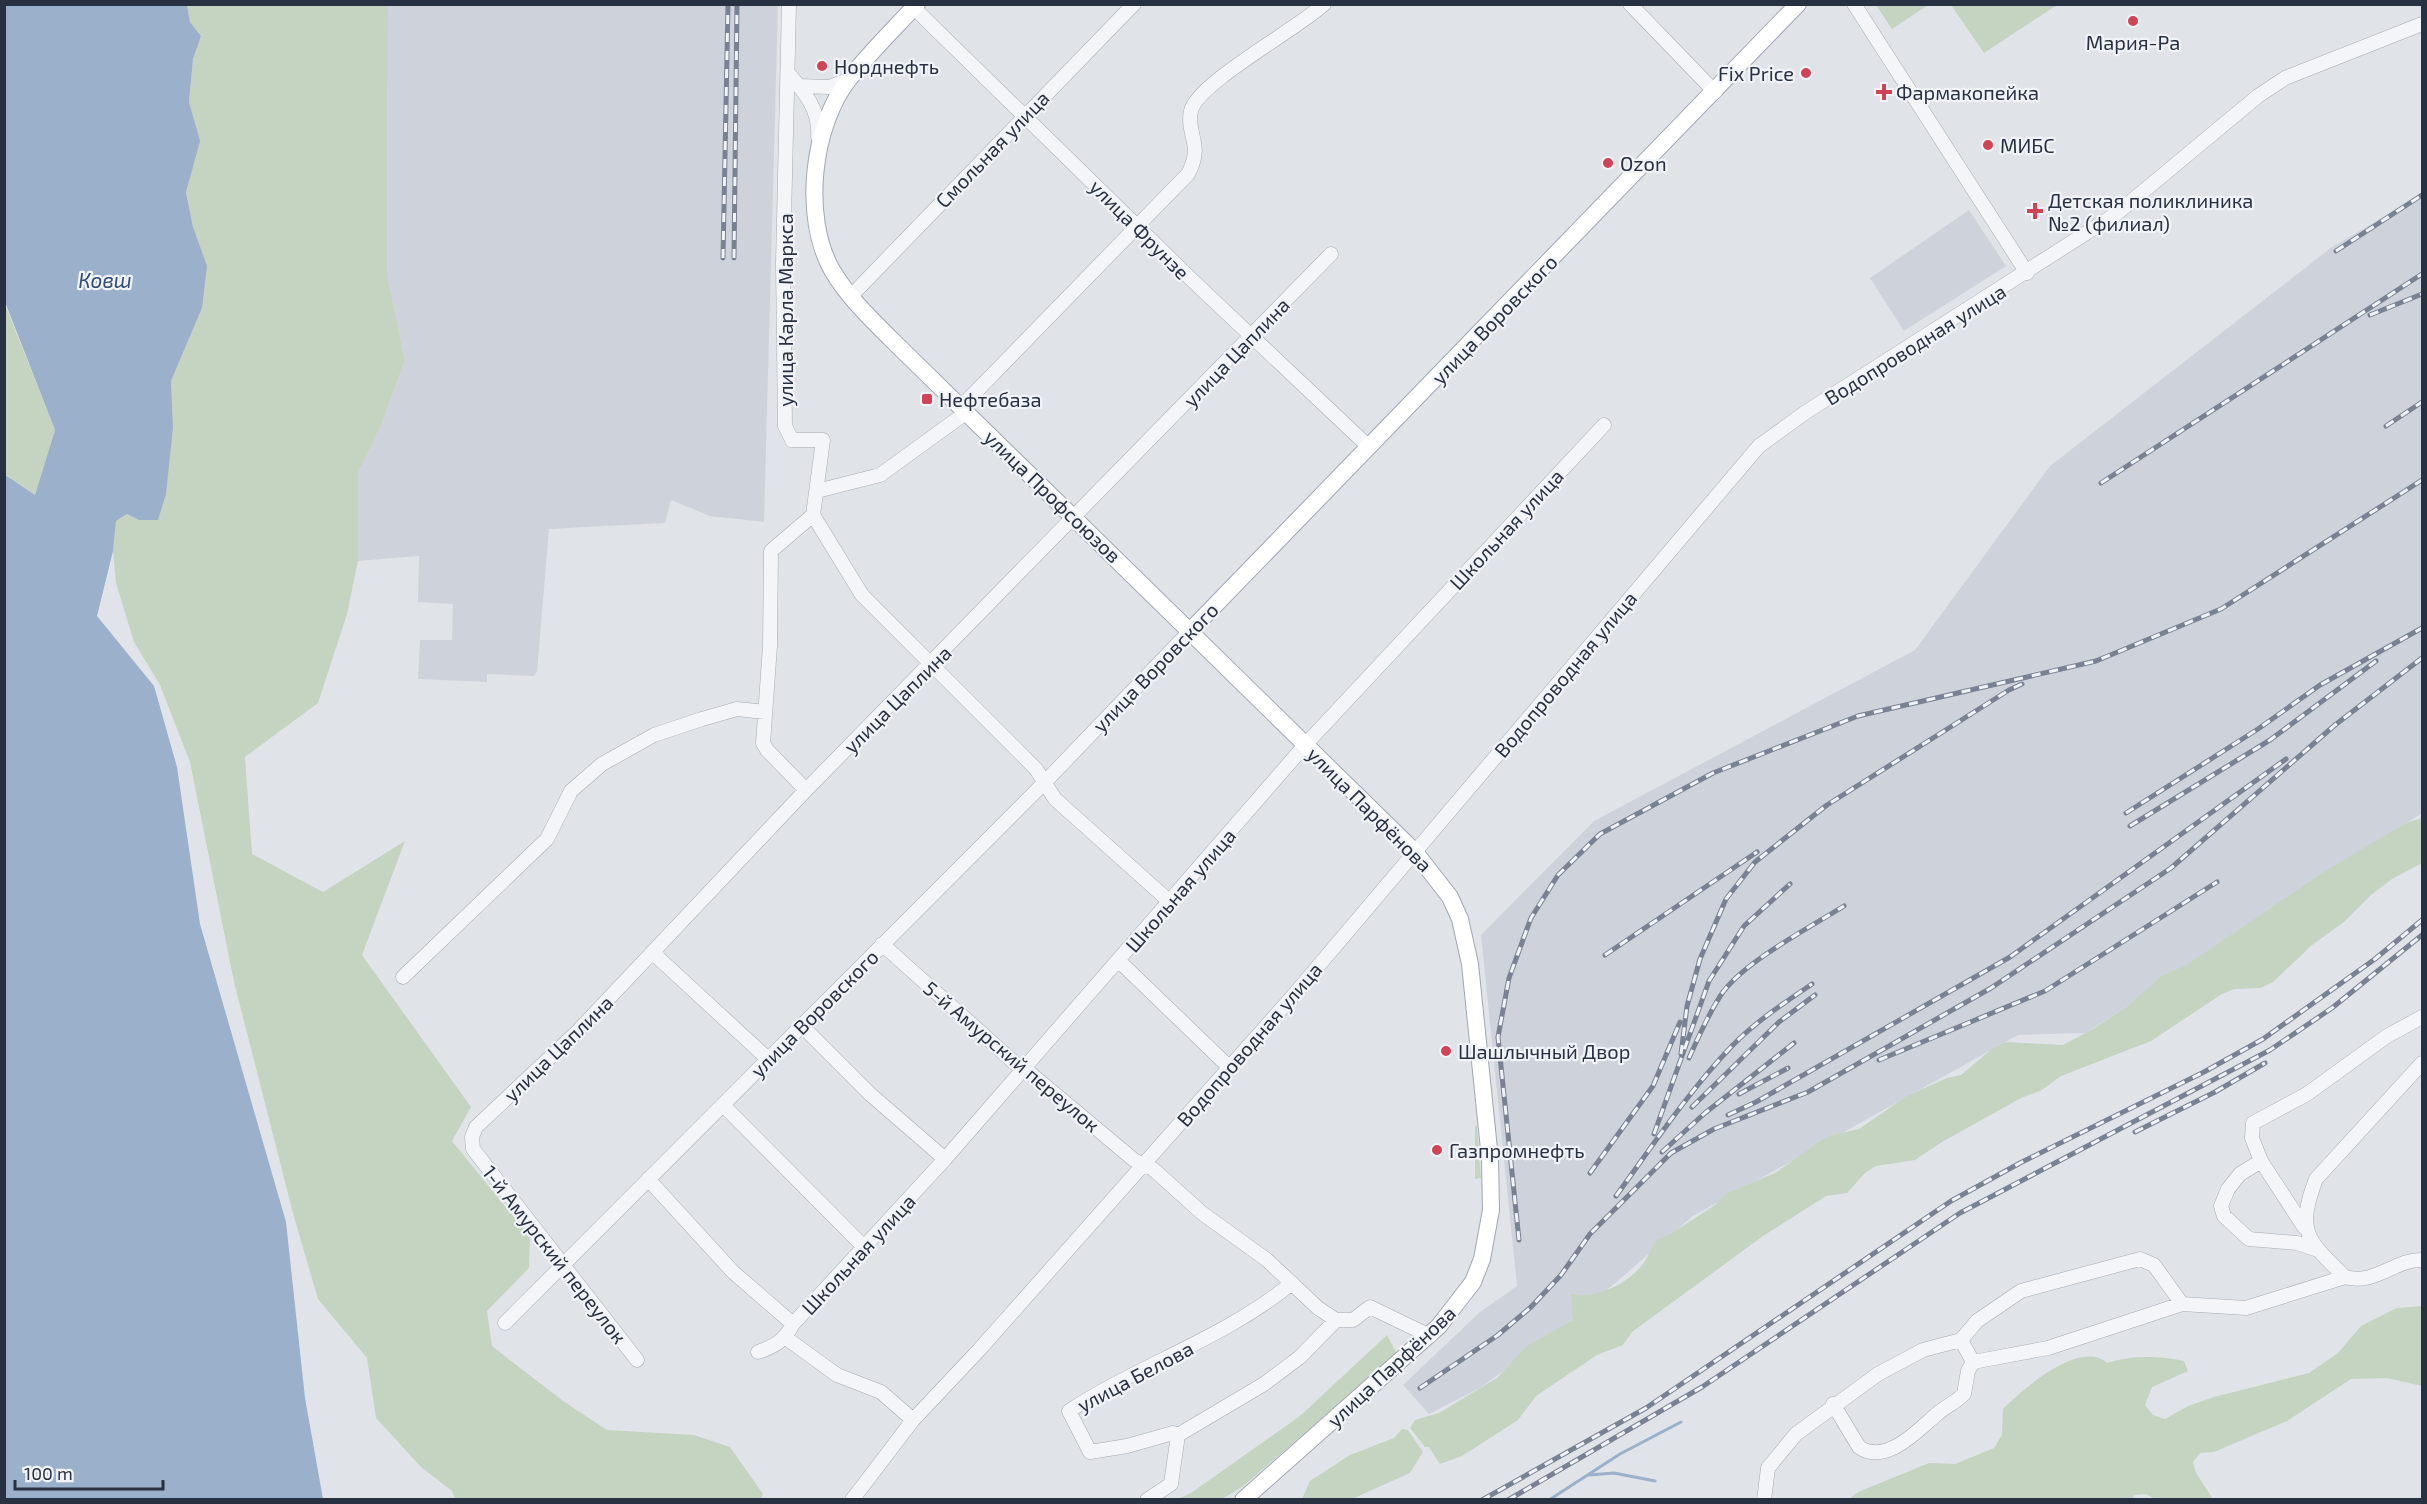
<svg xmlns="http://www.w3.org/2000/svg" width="2427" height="1504" viewBox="0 0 2427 1504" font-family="'Exo 2',sans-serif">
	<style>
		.built { fill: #ced3db }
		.green { fill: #c5d3c1 }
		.water { fill: #9bb0ca }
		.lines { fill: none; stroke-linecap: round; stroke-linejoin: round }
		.stream { stroke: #9bb0ca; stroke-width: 3 }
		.minor-casing { stroke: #a5abb3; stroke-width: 15 }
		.major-casing { stroke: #9fa7b5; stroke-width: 18 }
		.minor { stroke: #f3f5f8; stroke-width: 14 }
		.major { stroke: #fff; stroke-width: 16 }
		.rail-casing { stroke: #798293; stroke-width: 5 }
		.rail { stroke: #f0f3f7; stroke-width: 3; stroke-dasharray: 9; stroke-linecap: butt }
		.poi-dot { fill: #d04455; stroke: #f0f3f7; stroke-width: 2 }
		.labels { text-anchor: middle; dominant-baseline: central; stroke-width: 4.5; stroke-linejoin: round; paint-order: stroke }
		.poi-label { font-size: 20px; fill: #283141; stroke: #f0f3f7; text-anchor: start }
		.street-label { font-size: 20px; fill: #283141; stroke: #f0f3f7 }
		.water-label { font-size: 21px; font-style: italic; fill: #324e76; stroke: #f0f3f7 }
	</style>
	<rect width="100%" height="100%" fill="#e0e4e9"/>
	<!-- built -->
	<path class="built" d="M388,5h390l-14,517 -54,-6 -39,-16 -6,23 -116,6 -12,143 -3,4 -47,-2v8l-69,-3 2,-39h32l1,-36 -35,-2 1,-46 -61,5v-88l23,-47 24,-66 -18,-84z
		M2422,195v618l-336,220 -68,2 -325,181 -122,105 -91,67 -51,26 -26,-29 77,-73 37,-26 -36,-351 113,-114 321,-171 135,-184 282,-219z
		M1969,210l37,56 -102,65 -34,-53z"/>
	<!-- green -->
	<path class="green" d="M187,5h201l-1,270 18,85 -24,66 -23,47v88l-11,53 -29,89 -73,54 7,97 71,38 82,-51 -43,114 109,152 -19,34 78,96 -1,31 -42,43 5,35 71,55 44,29 87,5 36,12 33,47 -2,5h-306l-3,-8 -31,-24 -45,-49 -9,-60 -49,-59 -24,-82 -60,-235 -44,-220 -30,-77 -26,-43 -18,-59 -3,-32 3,-30 11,-7 12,6 34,-93 -2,-46 31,-73 -9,-81 -7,-36 13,-50 -10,-39 4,-43 8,-23 -11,-14z
		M1876,5h52l-36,24z
		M1951,5h106l-73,48z
		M4,302l51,128 -20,65 -30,-21z
		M2422,818v45l-30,16 -21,16 -27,27 -32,23 -39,37 -12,6 -27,1 -12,5 -71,47 -90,35 -19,14 -21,8 -79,44 -27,18 -39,6 -11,7 -18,20 -21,3 -63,40 -131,96 -9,13 -26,10 -61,41 -18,24 -56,36 -22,8 -11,-17h-4l-15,-19 5,-8 24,-7 58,-35 30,-32 46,-26 -2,-26c24,6 60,-11 74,-33 4,-6 7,-14 11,-21l13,-5 46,-30 10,-11 50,-21 44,-31 13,-7 27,-6 48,-33 40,-18 14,-3 32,-27 13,-6 57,3 30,-16 36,-24 33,-29 26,-12 139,-94 79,-47z
		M1475,1125l2,2 4,51 -6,1z
		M2422,1306v80l-35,-8 -36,1 -64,42 -73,31 -14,1 -7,9 3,11 17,26h-58l-9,-5 -12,1 -2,5 -283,-1 9,-7 71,-29 26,1 39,-16 8,-13 1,-26c20,-20 77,-70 104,-46 25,-8 52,-7 77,-2l4,10 -36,16 -7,18 8,10 12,4 23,-13 26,-9 95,-24 29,-20 23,-27 36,-18z
		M1387,1335l10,19 -155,133 -20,12 -46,1 15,-7 109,-77z
		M1402,1429l6,1 15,22 -13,21 -58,26h-50l8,-18 40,-26 44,-17z"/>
	<!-- water -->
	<path class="water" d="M5,4l182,1 3,17 11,14 -8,23 -4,43 11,39 -14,51 7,35 14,39 -5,42 -31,73 2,46 -7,67 -8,26h-19l-12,-6 -11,7 -3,30 -16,65 57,70 23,81 23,157 86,298 19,176 18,101h-318l-1,-1025 31,21 20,-65 -50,-128z"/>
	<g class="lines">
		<!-- stream -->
		<path class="stream" d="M1589,1475l25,-2 41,8
			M1549,1500l71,-46 61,-32"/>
		<!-- minor casing -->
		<g class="minor-casing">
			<path id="minor" d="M789,4l-6,259 2,163 7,14h31l-10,75 49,80 174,174 19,30 114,102
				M1630,4l85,88
				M1854,4l173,269
				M914,8l279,273 176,166
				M789,74c16,19 31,36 29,63
				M799,86l30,1 19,-7
				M851,296l283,-292
				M961,407l227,-233c16,-30 -2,-39 3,-63 6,-28 108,-83 133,-107
				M817,491l63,-16 87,-63
				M806,790l-39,-40 -4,-7 7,-97 1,-95 42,-36
				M882,944l135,121 7,3 110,92 19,9 49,44 65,47 51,48 18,12h17l17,-13 60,29
				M653,953l115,106
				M1119,961l110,106
				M403,977l144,-138 24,-48 31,-27 52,-29 48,-16 35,-10 28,3
				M801,1025l69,69 75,65
				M723,1105l142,143
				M2261,1161l-9,-23 1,-15 54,-29 80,-58 35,-19
				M648,1179l85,93 60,52
				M2304,1227l-43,-66 -21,13 -12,15 -7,17 3,10 25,23 48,4 21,7
				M2345,1277c-38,-37 -49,-45 -29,-98l106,-116
				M505,1323l540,-541 145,-151
				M786,1338l51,37 44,17 32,28
				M1961,1340l16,-19 44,-30 119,-32 14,6 28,39
				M758,1352c17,-6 26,-11 35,-28l152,-165 361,-415 298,-319
				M637,1360l-164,-211 -1,-12 4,-10 101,-95 229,-242 525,-536
				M1833,1404l26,43c27,19 60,-18 78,-33 8,-7 19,-12 27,-20l4,-23 5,-9
				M1178,1435l86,-51 36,-27 36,-37
				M852,1500l61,-80 66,-70 313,-353 467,-551 47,-34 310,-198 142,-118 27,-18 137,-54
				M1147,1500l24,-16 7,-49 -5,-2 -46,13 -37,6 -21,-41c72,-47 156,-73 223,-128
				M1764,1500l4,-32 28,-34 82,-60 45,-24 38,-10 12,22 75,-14 134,-44 64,4 99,-31c29,9 50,-18 77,-17"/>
		</g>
		<!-- major casing -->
		<g class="major-casing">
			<path id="major" d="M917,4c-22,24 -47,48 -68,75 -37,47 -47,138 -17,191 15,26 38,48 59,69l524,513 35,45 10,22 10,45 20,195 1,51 -9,49 -9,23 -34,44 -196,174
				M1190,631l608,-627"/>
		</g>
		<!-- minor -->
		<use href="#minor" class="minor"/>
		<!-- major -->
		<use href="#major" class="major"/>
		<!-- rail casing -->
		<g class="rail-casing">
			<path id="rail" d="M2336,251l86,-56
				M723,258l5,-254
				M734,258l3,-254
				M2370,315l52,-21
				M2386,426l36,-24
				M2101,483l321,-209
				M2126,813l132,-84 62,-44 102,-57
				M2130,826l140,-86 106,-79
				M1605,955l152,-103
				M1681,1054l6,-48 13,-47 26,-60 29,-37 72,-57 182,-115 13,-6
				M1689,1058c10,-22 20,-46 34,-66 24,-32 86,-64 121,-86
				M1879,1060l166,-69 172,-109
				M1739,1094l49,-26
				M1692,1107l87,-85 36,-27
				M1728,1115l28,-13 254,-145 276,-198
				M2135,1132l80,-40 50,-29
				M1654,1134l55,-153 35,-55 46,-42
				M1662,1152l43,-39 89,-70
				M1590,1173l63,-87 27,-64
				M1616,1196c37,-51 72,-104 116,-150 23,-24 52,-43 80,-62
				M1519,1240l-21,-203 11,-59 22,-60 27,-43 42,-41 113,-61 145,-57 238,-55 125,-52 201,-129
				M1420,1388l78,-53 33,-28 30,-32 29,-41 81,-81 43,-24 94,-37 183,-104 180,-120 164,-143 87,-67
				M1482,1500l164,-92 305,-207 69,-38 184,-91 59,-33 112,-80 47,-39
				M1508,1500l194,-113 258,-174 310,-163 62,-42 90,-73"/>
		</g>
		<!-- rail -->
		<use href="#rail" class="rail"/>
	</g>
	<!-- markers -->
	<g class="poi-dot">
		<circle cx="2133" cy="21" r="6"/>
		<circle cx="822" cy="66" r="6"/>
		<circle cx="1806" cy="73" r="6"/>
		<path d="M1881 83h6v6h6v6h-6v6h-6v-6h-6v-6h6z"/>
		<circle cx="1988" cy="145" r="6"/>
		<circle cx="1608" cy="163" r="6"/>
		<path d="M2032 202h6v6h6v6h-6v6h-6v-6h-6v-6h6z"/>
		<rect x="921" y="393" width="12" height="12" rx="3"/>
		<circle cx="1446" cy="1051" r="6"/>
		<circle cx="1437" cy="1150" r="6"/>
	</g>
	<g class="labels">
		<!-- poi labels -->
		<g class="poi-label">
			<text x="2133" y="42" text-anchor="middle">Мария-Ра</text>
			<text x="834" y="66">Норднефть</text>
			<text x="1794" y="73" text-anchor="end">Fix Price</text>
			<text x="1896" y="92">Фармакопейка</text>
			<text x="2000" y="145">МИБС</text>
			<text x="1620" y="163">Ozon</text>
			<text x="2048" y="200">Детская поликлиника<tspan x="2048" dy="23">№2 (филиал)</tspan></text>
			<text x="939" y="399">Нефтебаза</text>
			<text x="1458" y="1051">Шашлычный Двор</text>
			<text x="1449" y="1150">Газпромнефть</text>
		</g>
		<!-- street labels -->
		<g class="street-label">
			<text transform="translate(992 149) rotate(-46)">Смольная улица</text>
			<text transform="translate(1140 229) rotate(45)">улица Фрунзе</text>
			<text transform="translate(785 310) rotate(-90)">улица Карла Маркса</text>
			<text transform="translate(1494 319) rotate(-46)">улица Воровского</text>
			<text transform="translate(1915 344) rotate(-32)">Водопроводная улица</text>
			<text transform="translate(1236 352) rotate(-46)">улица Цаплина</text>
			<text transform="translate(1053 496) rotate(44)">улица Профсоюзов</text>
			<text transform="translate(1506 529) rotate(-47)">Школьная улица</text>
			<text transform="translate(1155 667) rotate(-46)">улица Воровского</text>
			<text transform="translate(1565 674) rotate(-50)">Водопроводная улица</text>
			<text transform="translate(897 699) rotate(-45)">улица Цаплина</text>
			<text transform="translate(1370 809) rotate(45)">улица Парфёнова</text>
			<text transform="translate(1180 890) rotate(-49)">Школьная улица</text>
			<text transform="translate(814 1013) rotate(-45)">улица Воровского</text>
			<text transform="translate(1249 1044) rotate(-49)">Водопроводная улица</text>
			<text transform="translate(558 1048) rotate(-44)">улица Цаплина</text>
			<text transform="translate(1012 1056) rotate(40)">5-й Амурский переулок</text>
			<text transform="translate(555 1254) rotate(52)">1-й Амурский переулок</text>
			<text transform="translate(858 1254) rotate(-47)">Школьная улица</text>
			<text transform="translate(1391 1366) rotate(-43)">улица Парфёнова</text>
			<text transform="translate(1135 1376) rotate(-28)">улица Белова</text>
		</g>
		<!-- water labels -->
		<g class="water-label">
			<text x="105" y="279">Ковш</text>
		</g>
	</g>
	<!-- border -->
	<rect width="2427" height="1504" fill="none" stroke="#283141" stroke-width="12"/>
	<!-- scale -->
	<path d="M15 1480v9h148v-9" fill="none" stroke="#283141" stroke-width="3"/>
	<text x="24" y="1480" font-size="18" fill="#283141" stroke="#f0f3f7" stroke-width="4.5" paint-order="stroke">100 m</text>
</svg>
